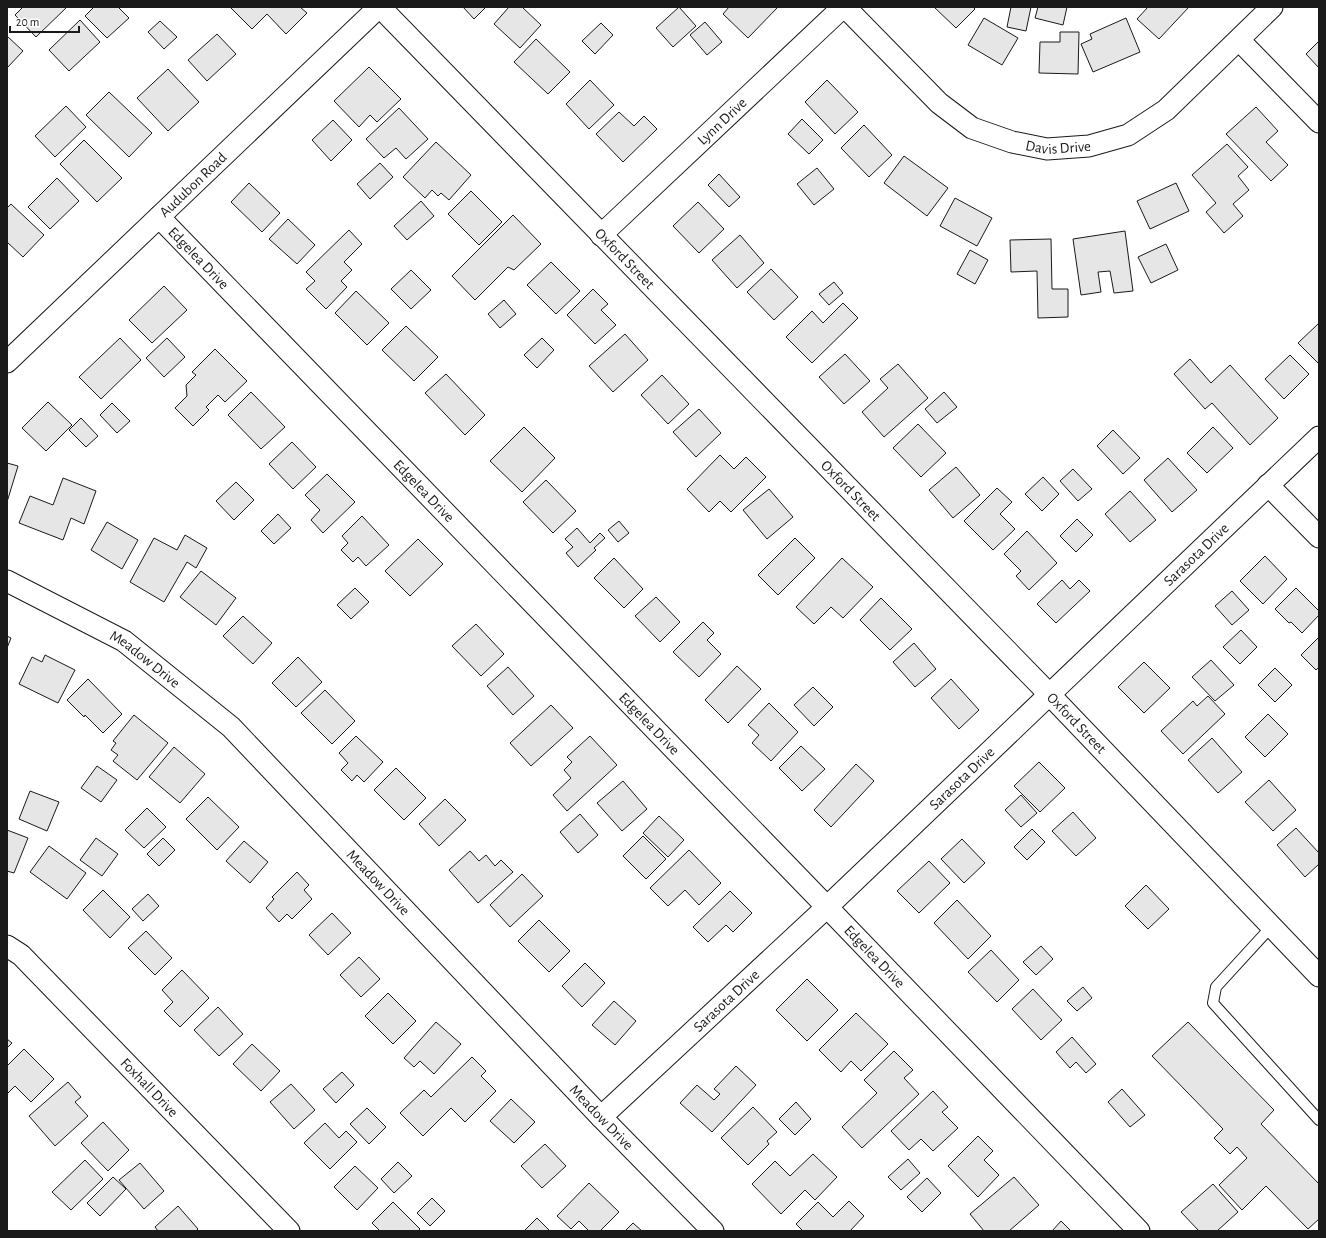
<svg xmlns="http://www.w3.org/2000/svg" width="1326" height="1238" viewBox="0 0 1326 1238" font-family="'Alegreya Sans',sans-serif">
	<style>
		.building { fill: #e6e6e6; stroke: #1a1a1a }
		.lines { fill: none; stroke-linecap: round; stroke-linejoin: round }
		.service-casing { stroke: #1a1a1a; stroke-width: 12 }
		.minor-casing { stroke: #1a1a1a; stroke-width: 23 }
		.service { stroke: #fff; stroke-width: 10 }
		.minor { stroke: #fff; stroke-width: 21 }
		.labels { text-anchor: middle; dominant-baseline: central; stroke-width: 3; stroke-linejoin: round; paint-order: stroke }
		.street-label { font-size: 15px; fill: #1a1a1a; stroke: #fff }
	</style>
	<rect width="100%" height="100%" fill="#fff"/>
	<!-- building -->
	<path class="building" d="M23,7h44l-31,30 -21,-22z
		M94,7h24l11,11 -22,20 -22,-22z
		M230,7h70l7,6 -21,21 -19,-20 -15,15z
		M463,7h23l-12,12z
		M509,7h13l19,18 -21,23 -26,-24z
		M679,7l17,19 -23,21 -17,-19z
		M729,7h47l1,1 -29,30 -25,-24z
		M934,7h39l2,2 -19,19z
		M1011,7h20l-5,24 -19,-4z
		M1038,7h29l-4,18 -28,-7z
		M1148,7h41l-30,32 -22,-20z
		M984,18l34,20 -16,27 -34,-20z
		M1126,18l14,34 -47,20 -12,-28 11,-5 -2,-5z
		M80,20l20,22 -31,29 -20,-21z
		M160,21l17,16 -13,12 -16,-17z
		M705,22l17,20 -15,13 -17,-20z
		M601,23l12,12 -18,19 -13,-13z
		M1060,32h19l-1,42 -39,-1 1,-31h20z
		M217,34l19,20 -29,27 -19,-21z
		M7,36l16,15 -16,17z
		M536,39l34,33 -22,22 -34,-32z
		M1319,41v27l-13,-14z
		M369,67l32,32 -24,23 -7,-7 -11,12 -25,-26z
		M168,69l31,33 -31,29 -31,-33z
		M590,80l24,25 -25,24 -23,-25z
		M827,80l31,32 -23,22 -30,-32z
		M109,92l43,41 -23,24 -43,-42z
		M66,106l20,21 -31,30 -20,-21z
		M1256,107l22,24 -12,11 22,23 -17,16 -45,-47z
		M399,108l29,31 -22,20 -10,-11 -12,10 -18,-19z
		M619,112l15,14 10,-10 13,13 -34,33 -27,-28z
		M802,119l21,21 -14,14 -21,-20z
		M333,120l19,20 -21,21 -19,-21z
		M864,125l28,30 -23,22 -28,-29z
		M84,140l38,38 -25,24 -37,-38z
		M436,142l35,33 -22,25 -8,-7 -3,3 -6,-6 -7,8 -22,-21z
		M1227,144l21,23 -10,9 11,14 -16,14 10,12 -19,17 -18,-21 10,-9 -24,-28z
		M904,156l44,32 -21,28 -43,-33z
		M380,163l13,14 -23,22 -13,-15z
		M817,168l17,21 -20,16 -17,-21z
		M719,174l21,23 -11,10 -21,-22z
		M57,178l22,23 -29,28 -22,-22z
		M249,183l31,30 -18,19 -31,-30z
		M1176,183l13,28 -39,18 -13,-28z
		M471,191l31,31 -23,23 -31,-31z
		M955,198l37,20 -15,28 -37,-20z
		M421,201l13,15 -27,24 -13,-14z
		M698,202l26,27 -25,24 -26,-27z
		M11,204l33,31 -21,22 -16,-15v-34z
		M513,215l28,29 -27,26 -6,-3 -33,33 -23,-24z
		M288,219l27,26 -18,19 -28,-25z
		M349,230l13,14 -18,18 8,8 -11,11 6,6 -21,22 -20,-20 9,-8 -9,-9z
		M1125,231l8,60 -19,2 -4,-22 -12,1 3,20 -20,3 -8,-56z
		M740,235l24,28 -27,25 -25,-28z
		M1051,239l1,50h16v28l-30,1 -1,-47 -26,1 -1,-32z
		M1166,244l12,26 -27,13 -13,-26z
		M970,250l18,10 -13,24 -18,-10z
		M551,262l29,29 -24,23 -29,-29z
		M771,269l27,28 -24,23 -27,-28z
		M411,270l20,20 -20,19 -20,-20z
		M834,282l9,11 -14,12 -10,-11z
		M164,286l23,24 -35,33 -23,-23z
		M593,289l15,15 -7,6 15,15 -21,19 -28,-29z
		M356,291l33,32 -22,22 -32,-32z
		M504,300l12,14 -16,14 -12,-14z
		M843,303l15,15 -46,45 -26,-26 26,-26 11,12z
		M1319,323v41l-21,-21z
		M406,326l32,31 -24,24 -32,-31z
		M625,334l23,26 -35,32 -24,-26z
		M120,338l21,22 -40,39 -22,-22z
		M167,338l18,19 -21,20 -18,-19z
		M542,338l12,12 -17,18 -13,-13z
		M215,349l32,32 -22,21 -7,-7 -12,12 3,3 -16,16 -18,-18 12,-12 -1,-11 10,-10 -4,-3z
		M845,354l25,27 -26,23 -25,-27z
		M1290,355l19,19 -25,25 -19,-20z
		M1190,359l21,24 19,-18 48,53 -28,27 -38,-42 -7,6 -31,-35z
		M898,364l30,34 -44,39 -22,-25 26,-24 -8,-9z
		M446,374l39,41 -20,20 -40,-42z
		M662,375l27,29 -21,20 -27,-29z
		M251,392l34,35 -24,22 -33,-34z
		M944,392l13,15 -20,16 -12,-14z
		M48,402l24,23 -26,26 -24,-23z
		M112,403l18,18 -13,12 -17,-18z
		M699,409l22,24 -25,24 -23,-25z
		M81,418l17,18 -12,11 -17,-17z
		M918,424l28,29 -25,24 -28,-29z
		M524,427l31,31 -33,34 -32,-31z
		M1213,427l20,21 -26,25 -20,-20z
		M1113,430l27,28 -17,16 -26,-28z
		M292,442l24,25 -23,22 -24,-25z
		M720,455l14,14 12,-12 20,20 -35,35 -11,-11 -11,11 -22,-23z
		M1168,458l29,32 -25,22 -28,-32z
		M7,463l11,3 -11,36z
		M956,467l24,28 -27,23 -24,-28z
		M1073,469l19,20 -14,12 -18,-20z
		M327,474l28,28 -32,31 -12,-13 9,-10 -15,-15z
		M1043,477l16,17 -17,17 -17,-17z
		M63,478l33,13 -12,33 -13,-6 -8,22 -44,-17 11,-27 23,9z
		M546,480l30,31 -23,22 -30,-31z
		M236,482l18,18 -20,20 -18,-19z
		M997,488l15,14 -12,12 15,15 -22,21 -29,-29z
		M769,489l24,28 -26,22 -24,-29z
		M1130,491l26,29 -26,22 -25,-28z
		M278,514l13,14 -17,16 -13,-13z
		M362,516l27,29 -23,21 -8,-9 -5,5 -12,-12 7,-7 -6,-7z
		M1077,519l16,16 -17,17 -16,-16z
		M619,521l10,12 -11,9 -10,-12z
		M107,522l31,18 -16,29 -31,-19z
		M577,528l13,15 10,-10 5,5 -11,10 2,2 -18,17 -12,-14 7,-6 -8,-8z
		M1027,531l30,32 -28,27 -13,-14 5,-5 -17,-17z
		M185,535l22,13 -11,20 -9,-6 -23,40 -34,-20 24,-44 23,12z
		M795,538l20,20 -37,37 -20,-20z
		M418,539l25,25 -33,32 -25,-25z
		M1265,556l22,23 -24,25 -23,-23z
		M614,558l29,31 -19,19 -30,-30z
		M842,558l31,29 -30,31 -12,-11 -17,17 -18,-17z
		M201,571l35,27 -20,27 -36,-28z
		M1062,580l8,9 9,-9 11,11 -34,32 -19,-19z
		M355,588l14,14 -18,17 -14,-14z
		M1296,588l23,23v4l-17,18 -11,-11 -2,1 -14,-14z
		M1232,591l17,19 -17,15 -17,-19z
		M656,597l24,25 -20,20 -25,-26z
		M881,598l31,31 -22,21 -30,-30z
		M243,616l29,27 -19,21 -30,-28z
		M703,622l11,11 -7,7 14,14 -22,23 -26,-25z
		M476,624l28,30 -23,22 -29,-30z
		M1241,630l16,17 -17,17 -17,-17z
		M7,636l4,2 -4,10z
		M1319,637v30l-3,3 -15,-15z
		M914,643l22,26 -21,18 -22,-25z
		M45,655l30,15 -17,33 -39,-19 13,-27 10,5z
		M298,657l24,25 -26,25 -24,-24z
		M1211,660l23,25 -19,16 -23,-24z
		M1144,662l26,26 -26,25 -26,-26z
		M737,666l24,23 -33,34 -23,-23z
		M508,667l26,29 -21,19 -26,-29z
		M1275,668l17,17 -17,17 -17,-17z
		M88,679l34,35 -19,19 -18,-18 -1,2 -17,-17z
		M951,679l28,31 -20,19 -28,-31z
		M813,687l20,20 -19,19 -20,-21z
		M325,690l30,31 -23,23 -31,-31z
		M1208,696l17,18 -42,40 -22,-23 32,-30 4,5z
		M769,703l29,29 -27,29 -19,-18 7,-8 -11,-10z
		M551,705l22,23 -42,38 -21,-23z
		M1268,714l20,20 -23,23 -20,-20z
		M134,715l34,28 -31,37 -24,-19 5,-6 -7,-5 5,-7 -3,-2z
		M356,736l27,26 -19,20 -7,-7 -5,6 -11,-11 7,-7 -9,-10z
		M590,736l27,29 -50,46 -14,-16 18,-17 -7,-8 8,-8 -5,-5z
		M1212,738l30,34 -24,21 -30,-33z
		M801,746l24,23 -23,22 -23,-23z
		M174,747l31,27 -25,29 -31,-26z
		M1039,762l26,26 -25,24 -26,-26z
		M856,764l18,17 -43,46 -17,-17z
		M97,766l20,14 -16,22 -20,-14z
		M396,768l30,30 -22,22 -30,-30z
		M1269,780l27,30 -23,21 -28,-29z
		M623,781l24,28 -25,22 -25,-28z
		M30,791l29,11 -12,29 -28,-12z
		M1021,795l16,18 -16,14 -16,-17z
		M208,797l31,30 -22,23 -31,-31z
		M445,799l21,21 -27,26 -20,-22z
		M147,808l19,19 -22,21 -19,-18z
		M1073,812l23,26 -20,18 -24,-25z
		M580,814l18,21 -20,18 -18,-21z
		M659,816l25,24 -16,17 -25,-24z
		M1296,828l23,25v11l-14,13 -28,-32z
		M1032,829l13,13 -18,18 -13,-13z
		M7,830l21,8 -14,35 -7,-2z
		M643,836l23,23 -20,20 -23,-23z
		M96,838l22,16 -16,22 -22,-16z
		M163,838l12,12 -16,16 -12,-12z
		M962,839l23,24 -21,20 -23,-24z
		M244,841l24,21 -18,21 -24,-22z
		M49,846l37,27 -19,26 -37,-27z
		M689,850l32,33 -22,22 -14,-15 -17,16 -18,-18z
		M470,851l9,10 7,-6 9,11 6,-6 12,12 -35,31 -29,-33z
		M929,861l21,22 -31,30 -22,-22z
		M297,872l12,13 -5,5 8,9 -20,20 -5,-5 -8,8 -13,-14 8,-9 -2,-2z
		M522,874l21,22 -33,31 -20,-22z
		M1146,885l23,24 -21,20 -23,-23z
		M103,890l27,27 -20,21 -27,-28z
		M730,891l22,22 -19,19 -7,-7 -18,17 -15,-15z
		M148,894l11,12 -16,15 -11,-12z
		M957,900l34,36 -23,23 -34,-36z
		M332,913l19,20 -23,22 -19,-20z
		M539,920l31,31 -21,21 -31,-31z
		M146,931l26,27 -17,17 -27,-27z
		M1041,946l12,13 -17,16 -13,-13z
		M991,950l28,30 -22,22 -29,-30z
		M359,957l21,22 -19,18 -21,-22z
		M585,963l20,20 -23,24 -20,-21z
		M182,970l27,28 -29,29 -16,-16 9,-9 -11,-12z
		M807,979l31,31 -31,31 -31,-31z
		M1083,987l9,11 -15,13 -10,-10z
		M1033,989l29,31 -21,20 -29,-31z
		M388,993l28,28 -23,23 -28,-28z
		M614,1001l22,20 -21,24 -23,-20z
		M218,1007l25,27 -24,22 -25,-26z
		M856,1013l32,31 -27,27 -10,-10 -10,11 -22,-22z
		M436,1022l25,22 -27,30 -14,-13 -6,6 -10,-9z
		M1188,1022l86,88 -13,14 58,60v35l-11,10 -42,-43 -24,24 -23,-25 28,-27 -10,-11 -7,7 -16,-16 9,-9 -71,-73z
		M1072,1037l24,27 -10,9 -10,-11 -6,6 -14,-16z
		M7,1039l5,4 -5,5z
		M252,1044l28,27 -19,20 -28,-27z
		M24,1049l30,30 -23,23 -16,-16 -7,7 -1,-1v-26z
		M894,1051l19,19 -9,8 15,16 -57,54 -20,-21 35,-34 -13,-13z
		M472,1057l14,14 -5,5 15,15 -31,31 -14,-14 -28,28 -23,-23 24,-23 7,7z
		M736,1066l20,19 -44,47 -32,-29 17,-18 17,15 6,-6 -6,-5z
		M342,1072l12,13 -18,18 -13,-14z
		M68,1082l13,15 -6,5 13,14 -33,30 -26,-30z
		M291,1084l24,26 -21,19 -24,-27z
		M1122,1089l23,26 -15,12 -22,-25z
		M933,1091l15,16 -6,5 16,16 -25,23 -12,-12 -12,11 -18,-19z
		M511,1099l24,23 -21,21 -24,-22z
		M796,1102l15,17 -16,16 -16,-16z
		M753,1107l24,25 -10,9 2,3 -21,21 -27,-27z
		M367,1108l19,19 -17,17 -19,-20z
		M103,1122l26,28 -21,21 -27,-28z
		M325,1123l14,15 7,-7 11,11 -27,27 -26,-26z
		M978,1136l15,15 -9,9 15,15 -21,22 -30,-31z
		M545,1144l21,22 -24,22 -21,-22z
		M813,1154l24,23 -22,23 -10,-10 -24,24 -29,-30 23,-23 15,15z
		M908,1159l12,14 -19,17 -13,-13z
		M85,1160l18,19 -32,31 -19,-18z
		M398,1162l14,14 -18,17 -13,-14z
		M140,1163l24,28 -20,18 -25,-29z
		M355,1166l23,22 -21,22 -23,-23z
		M113,1177l13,12 -26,27 -13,-13z
		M1014,1177l25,28 -30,26h-25l-14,-17z
		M927,1178l14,15 -19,19 -15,-15z
		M589,1183l30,29 -19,19h-11l-10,-10 -8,8 -14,-13z
		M1213,1184l25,28 -21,19h-18l-18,-19z
		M432,1198l13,13 -15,15 -13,-13z
		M849,1201l15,15 -14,15h-47l-7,-7 22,-22 15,15z
		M393,1202l27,27 -2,2h-38l-8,-8z
		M178,1206l20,23 -2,2h-38l-3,-4z
		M537,1218l13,13h-26z
		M1061,1221l10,10h-19z
		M633,1223l9,8h-17z"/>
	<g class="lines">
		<!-- service casing -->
		<g class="service-casing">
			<path id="service" d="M1271,927l-55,60 -3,16 106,117"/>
		</g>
		<!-- minor casing -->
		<g class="minor-casing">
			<g id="minor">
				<path id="s1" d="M380,7l669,687 270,282"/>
				<path id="s2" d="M845,7l94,96 33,25 40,14 35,7 42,-3 39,-11 38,-25 106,-103"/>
				<path d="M1239,40l80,82"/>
				<path id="s3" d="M159,217l668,690 312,324"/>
				<path id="s4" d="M601,235l242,-228"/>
				<path id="s5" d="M7,362l372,-355"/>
				<path d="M1268,485l51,52"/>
				<path id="s6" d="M7,581l117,60 107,86 370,390 112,114"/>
				<path id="s7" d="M7,946l14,9 268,276"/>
				<path id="s8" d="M601,1117l226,-210 492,-470"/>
			</g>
		</g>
		<!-- service -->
		<use href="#service" class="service"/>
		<!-- minor -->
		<use href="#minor" class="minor"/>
	</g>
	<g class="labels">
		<!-- street labels -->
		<g class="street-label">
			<text stroke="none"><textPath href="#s4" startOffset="166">Lynn Drive</textPath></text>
			<text stroke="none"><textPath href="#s2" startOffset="265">Davis Drive</textPath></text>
			<text stroke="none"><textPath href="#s5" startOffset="257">Audubon Road</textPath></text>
			<text stroke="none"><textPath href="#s3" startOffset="57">Edgelea Drive</textPath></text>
			<text stroke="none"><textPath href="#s1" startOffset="351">Oxford Street</textPath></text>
			<text stroke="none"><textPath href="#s3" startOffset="381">Edgelea Drive</textPath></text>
			<text stroke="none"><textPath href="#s1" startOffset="675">Oxford Street</textPath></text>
			<text stroke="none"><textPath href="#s8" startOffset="819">Sarasota Drive</textPath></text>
			<text stroke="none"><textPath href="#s6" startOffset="159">Meadow Drive</textPath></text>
			<text stroke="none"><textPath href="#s1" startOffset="999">Oxford Street</textPath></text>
			<text stroke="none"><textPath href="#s3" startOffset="705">Edgelea Drive</textPath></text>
			<text stroke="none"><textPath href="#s8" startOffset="495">Sarasota Drive</textPath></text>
			<text stroke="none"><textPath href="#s6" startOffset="483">Meadow Drive</textPath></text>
			<text stroke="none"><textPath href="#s3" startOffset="1029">Edgelea Drive</textPath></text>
			<text stroke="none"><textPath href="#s8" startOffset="171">Sarasota Drive</textPath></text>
			<text stroke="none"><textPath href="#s7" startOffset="201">Foxhall Drive</textPath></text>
			<text stroke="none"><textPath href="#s6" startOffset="807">Meadow Drive</textPath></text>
		</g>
	</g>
	<!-- border -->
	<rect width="1326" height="1238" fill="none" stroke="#1a1a1a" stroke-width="16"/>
	<!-- scale -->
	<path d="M10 26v6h69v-6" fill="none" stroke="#1a1a1a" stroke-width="2"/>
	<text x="16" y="26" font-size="12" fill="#1a1a1a" stroke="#ffffff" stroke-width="3" paint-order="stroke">20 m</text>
</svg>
